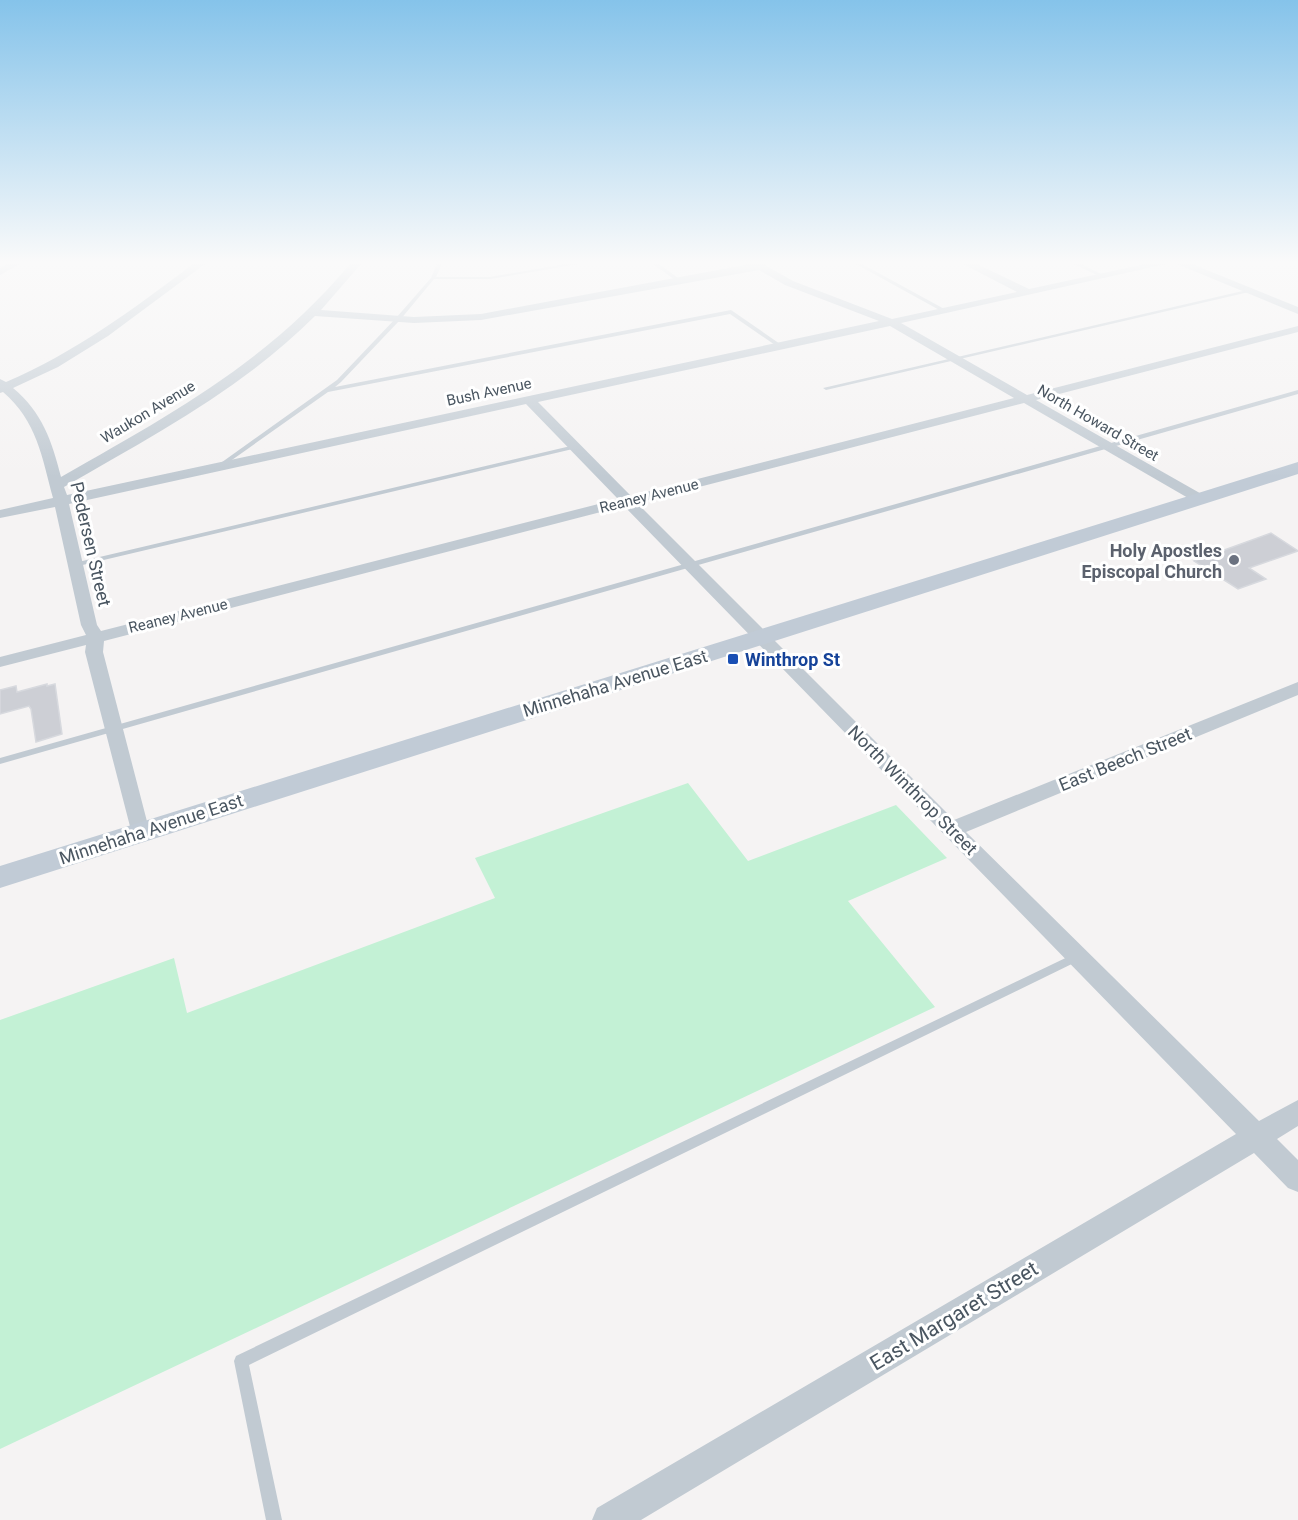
<svg xmlns="http://www.w3.org/2000/svg" width="1298" height="1520" viewBox="0 0 1298 1520" font-family="Roboto,sans-serif">
	<style>
		.green { fill: #c3f1d5 }
		.building { fill: #cdcfd5; stroke: #d7d9de; stroke-width: 1.5 }
		.lines { fill: none; stroke-linecap: round; stroke-linejoin: round }
		.lane { fill: #c1cad2; fill-rule: evenodd }
		.street { fill: #c1cad2; fill-rule: evenodd }
		.secondary { fill: #c1cbd6; fill-rule: evenodd }
		.worship-dot { fill: #6b7280; stroke: #fff; stroke-width: 2 }
		.transit-dot { fill: #1a4fb4; stroke: #fff; stroke-width: 2 }
		.labels { text-anchor: middle; dominant-baseline: central; stroke-width: 6; stroke-linejoin: round; paint-order: stroke }
		.far-street-label { font-size: 15px; fill: #4a5661; stroke: #fff }
		.street-label { font-size: 18px; fill: #4a5661; stroke: #fff }
		.worship-label { font-size: 18px; font-weight: bold; fill: #5b616d; stroke: #fff; text-anchor: end }
		.transit-label { font-size: 18px; font-weight: bold; fill: #164399; stroke: #fff; text-anchor: start }
		.near-street-label { font-size: 21px; fill: #4a5661; stroke: #fff }
	</style>
	<rect width="100%" height="100%" fill="#f5f3f3"/>
	<!-- green -->
	<path class="green" d="M688,783l60,78 148,-56 51,53 -99,43 87,106 -935,442v-429l174,-62 13,55 308,-115 -20,-40z"/>
	<!-- building -->
	<path class="building" d="M1271,533l27,18 -49,17 17,11 -28,10 -44,-28z
		M47,684v2l8,-2 7,50 -26,8 -5,-33 -2,-3 -29,8v-24l16,-4 1,6z"/>
	<g class="lines">
		<!-- lane -->
		<path class="lane" d="M437,264h5l-6,13h54l75,-13h14l-89,15h-56l-34,41 -59,62 -6,5 396,-77 52,36 -5,1 -48,-33 -402,78 -106,75h-4v-2l119,-85 59,-62 35,-40z
			M653,264h6l23,17 -4,1z
			M856,264h6l86,47 -5,1z
			M1074,264h7l26,13 -4,1z
			M1247,290l2,1v1l-423,98 -3,-2z
			M1298,390v4l-1298,370v-6z
			M575,445l3,2 -1,1 -503,119 -4,-2 4,-2z
			M1078,952l4,1 1,3 -1,3 -833,406 33,155h-16l-32,-159 2,-5z"/>
		<!-- street -->
		<path class="street" d="M7,264h13l-20,11v-7z
			M193,264h12l-97,72 -50,31 -45,21c29,24 39,53 48,89 110,-63 206,-114 289,-213h11l-40,46 93,7 67,-3 269,-50h13l30,17 99,38 125,-27 -54,-28h14l52,25 116,-25h21l-265,59 126,72 271,-69v6l-262,68 169,96 2,3 -2,3h-10l-171,-99 -387,100 317,317 344,-138v13l-332,137 293,289 39,-21v26l-21,13 21,21v32l-10,-4 -34,-35 -613,367h-49l5,-12 639,-374 -612,-628 -520,135 -1,11 47,181 -3,5 -7,3 -7,-3 -48,-186 1,-7 -86,22v-10l86,-22 -5,-10 -26,-118 -55,11v-8l53,-12c-11,-41 -16,-77 -50,-106l-3,1v-14l6,3c68,-29 128,-73 187,-118zM759,270l26,15 94,36 -812,174 -3,-8c88,-51 178,-98 251,-171l99,7 67,-3zM890,326l124,72 -383,98 -93,-94zM526,404l92,95 -517,132 -4,-6 -28,-121z
			M1177,264h15l106,43v7z"/>
		<!-- secondary -->
		<path class="secondary" d="M1298,462v12l-1298,414v-22z"/>
	</g>
	<!-- sky -->
	<linearGradient id="sky" x2="0" y2="1"><stop stop-color="#85c3ea"/><stop offset="0.55" stop-color="#fafafa"/><stop offset="1" stop-color="#fafafa" stop-opacity="0"/></linearGradient>
	<rect width="1298" height="477" fill="url(#sky)"/>
	<!-- markers -->
	<circle class="worship-dot" cx="1234" cy="560" r="6"/>
	<rect class="transit-dot" x="727" y="653" width="12" height="12" rx="3"/>
	<g class="labels">
		<!-- far-street labels -->
		<g class="far-street-label">
			<text transform="translate(489 392) rotate(-12)">Bush Avenue</text>
			<text transform="translate(148 412) rotate(-31)">Waukon Avenue</text>
			<text transform="translate(1098 423) rotate(30)">North Howard Street</text>
			<text transform="translate(649 496) rotate(-14)">Reaney Avenue</text>
			<text transform="translate(178 616) rotate(-14)">Reaney Avenue</text>
		</g>
		<!-- street labels -->
		<g class="street-label">
			<text transform="translate(91 544) rotate(77)">Pedersen Street</text>
			<text transform="translate(615 683) rotate(-17)">Minnehaha Avenue East</text>
			<text transform="translate(1125 759) rotate(-22)">East Beech Street</text>
			<text transform="translate(913 790) rotate(45)">North Winthrop Street</text>
			<text transform="translate(151 829) rotate(-18)">Minnehaha Avenue East</text>
		</g>
		<!-- worship labels -->
		<g class="worship-label">
			<text x="1222" y="550">Holy Apostles<tspan x="1222" dy="21">Episcopal Church</tspan></text>
		</g>
		<!-- transit labels -->
		<g class="transit-label">
			<text x="745" y="659">Winthrop St</text>
		</g>
		<!-- near-street labels -->
		<g class="near-street-label">
			<text transform="translate(954 1316) rotate(-31)">East Margaret Street</text>
		</g>
	</g>
</svg>
